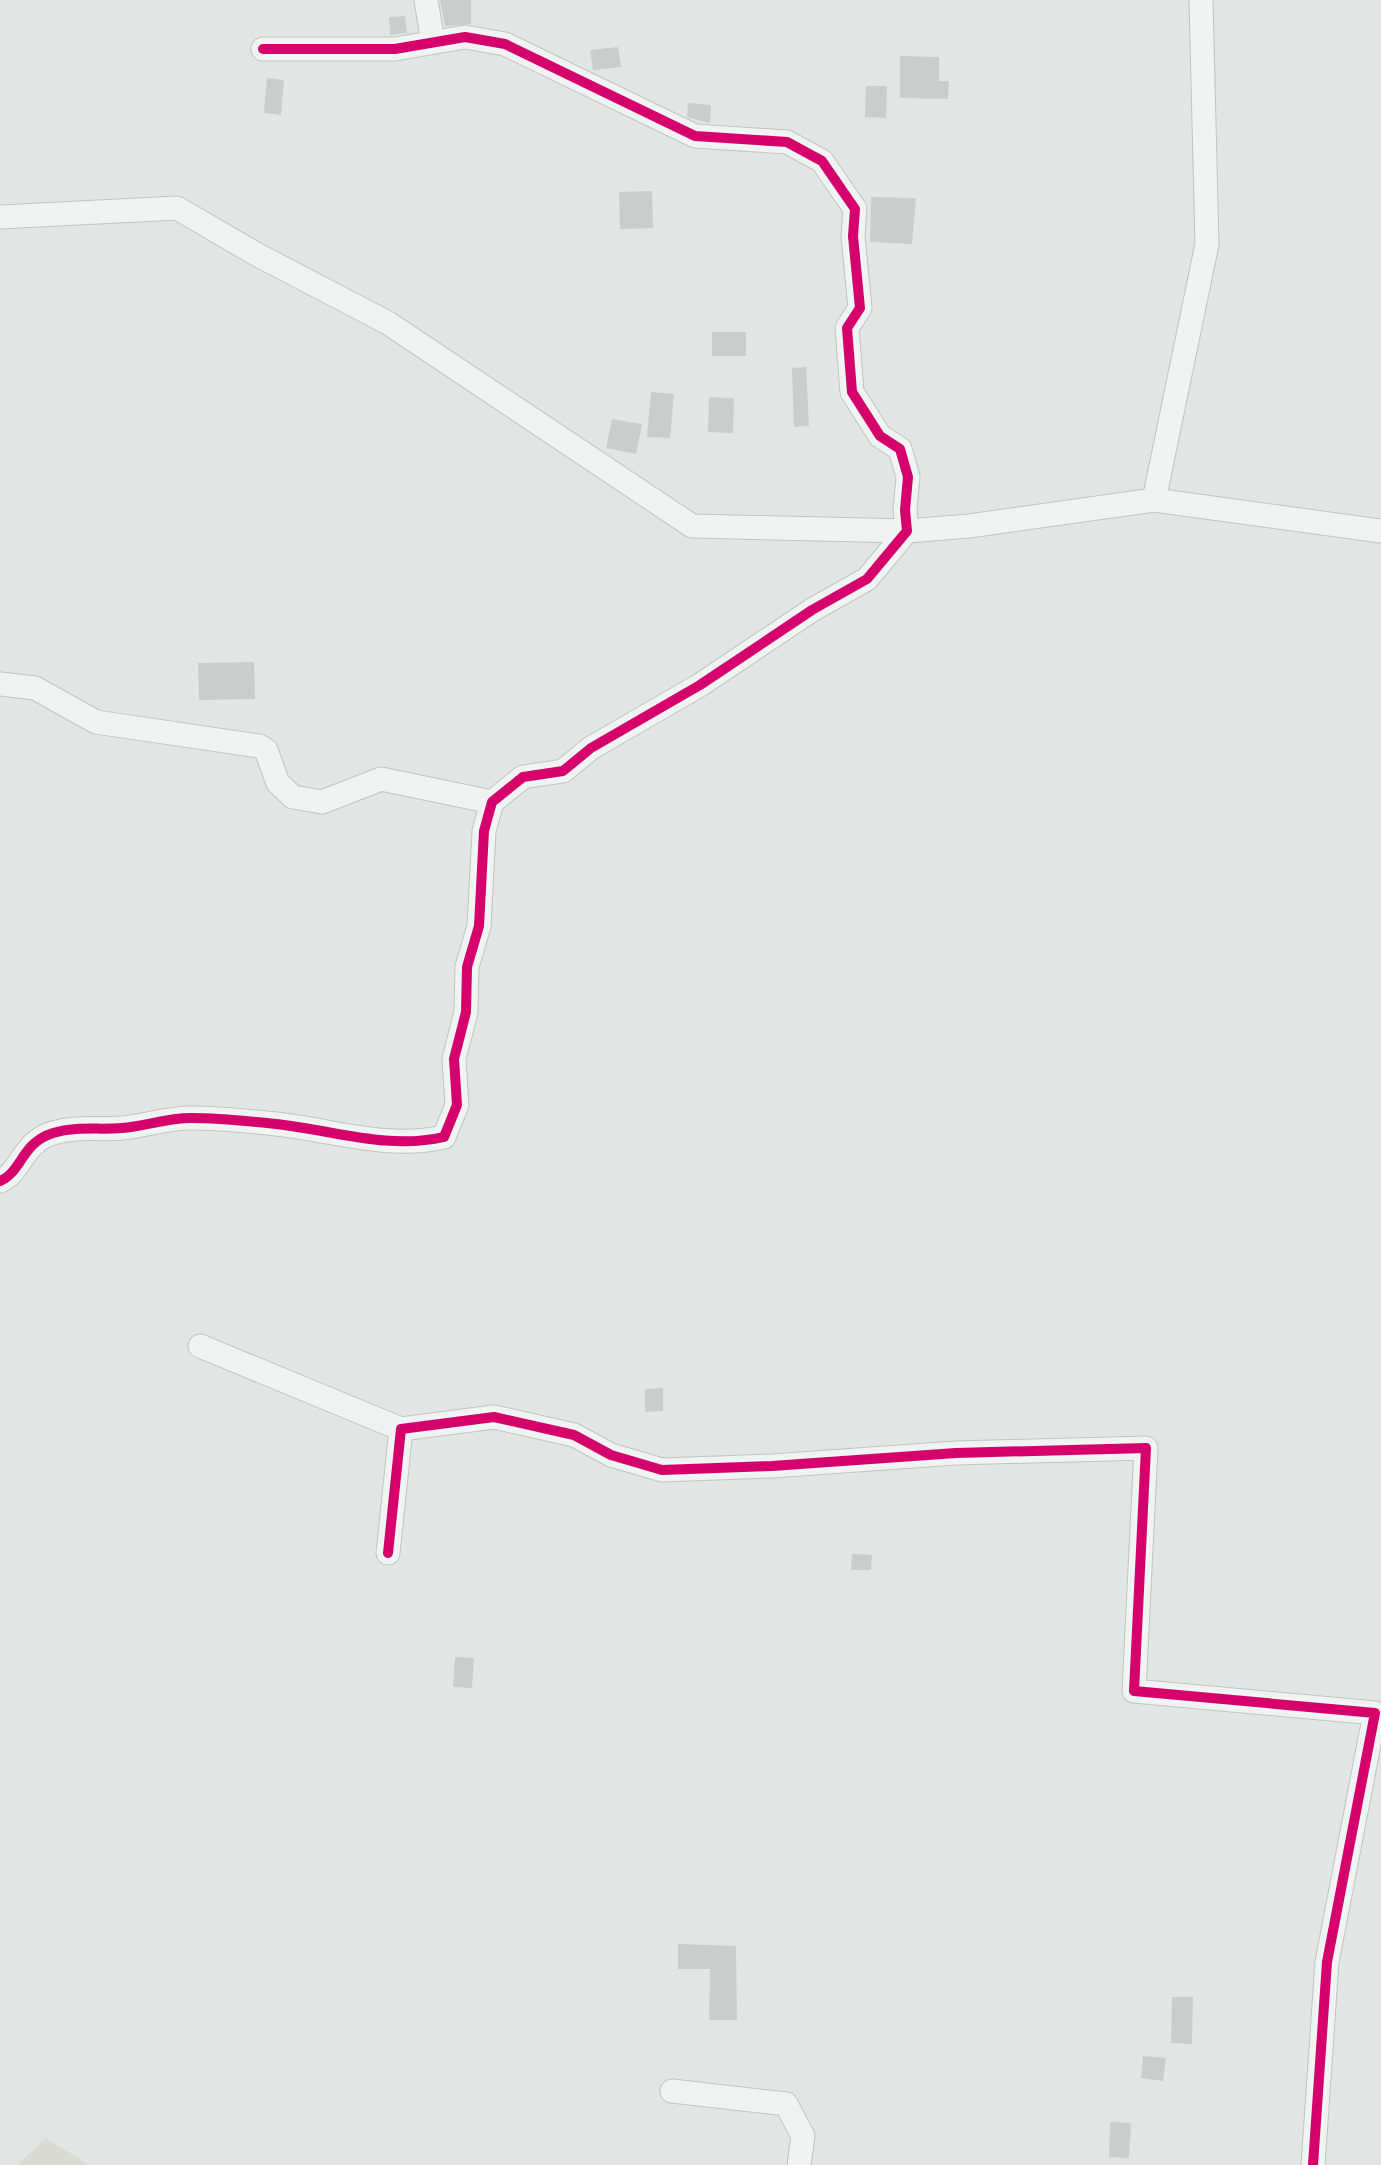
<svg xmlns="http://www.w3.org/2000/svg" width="1381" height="2165" viewBox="0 0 1381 2165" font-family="'PT Sans',sans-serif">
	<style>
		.green { fill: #d9dad1 }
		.building { fill: #c9cecd }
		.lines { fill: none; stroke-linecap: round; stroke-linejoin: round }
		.street-casing { stroke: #bfc4c3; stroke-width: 25 }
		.street { stroke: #f1f3f3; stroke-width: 23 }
		.cycleway-casing { stroke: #eff6f4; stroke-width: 15 }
		.cycleway { stroke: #d6006c; stroke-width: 10 }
	</style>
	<rect width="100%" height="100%" fill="#e1e6e5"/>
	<!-- green -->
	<path class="green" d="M46,2138l43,27h-72z"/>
	<!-- building -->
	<path class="building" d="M440,0h31v24l-26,2z
		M405,16l2,17 -17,2 -1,-18z
		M618,47l3,20 -28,3 -3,-20z
		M900,56l39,1v24h10l-1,18 -48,-1z
		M267,78l17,2 -3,35 -17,-2z
		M866,86h21l-1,32 -21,-1z
		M688,103l23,2 -1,18 -23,-6z
		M652,191l1,37 -33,1 -1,-37z
		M871,197l45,1 -4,46 -42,-2z
		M712,332h34v24h-34z
		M806,367l3,59 -15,1 -2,-59z
		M651,392l23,2 -4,44 -23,-1z
		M709,397l25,1 -1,35 -25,-1z
		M612,419l30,5 -6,30 -30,-6z
		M254,662l1,37 -56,1 -1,-37z
		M663,1388v23l-18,1v-23z
		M852,1554l20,1 -1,15h-20z
		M455,1657l19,1 -2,30 -19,-1z
		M678,1944l58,2 1,74h-28l1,-51h-32z
		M1172,1997h21l-1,47 -21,-1z
		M1143,2056l23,2 -3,23 -22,-3z
		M1110,2122l21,1 -2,35 -20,-1z"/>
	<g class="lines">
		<!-- street casing -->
		<g class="street-casing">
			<path id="street" d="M426,0l7,42
				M0,217l177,-9 79,46 132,69 304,203 215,5 62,-5 185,-26 227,31
				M1154,500l53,-256 -6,-244
				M0,684l35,4 61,34 163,24 7,4 12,33 15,14 29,5 59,-23 111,23
				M0,1181c22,-9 21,-38 53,-48 24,-7 45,-3 69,-5 23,-2 45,-10 69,-10 27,0 57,3 85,6 57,6 111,26 168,13l13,-32 -3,-46 12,-47 1,-45 12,-41 5,-95 8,-29 31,-25 40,-6 28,-23 109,-63 112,-75 55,-31 40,-48 -2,-21 3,-33 -8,-28 -20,-13 -28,-44 -5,-64 13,-20 -7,-72 2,-27 -33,-48 -35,-19 -92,-6 -190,-92 -40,-7 -70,12h-132
				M200,1346l201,83
				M388,1553l13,-124 93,-12 80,18 37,20 51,15 110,-4 184,-13 190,-5 -12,243 241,22 -48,249 -14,203
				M672,2091l114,13 17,32 -4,29"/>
		</g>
		<!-- street -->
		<use href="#street" class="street"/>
		<!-- cycleway casing -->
		<g class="cycleway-casing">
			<path id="cycleway" d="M0,1181c22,-9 21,-38 53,-48 24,-7 45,-3 69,-5 23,-2 45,-10 69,-10 27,0 57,3 85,6 57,6 111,26 168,13l13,-32 -3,-46 12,-47 1,-45 12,-41 5,-95 8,-29 31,-25 40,-6 28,-23 109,-63 112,-75 55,-31 40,-48 -2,-21 3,-33 -8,-28 -20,-13 -28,-44 -5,-64 13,-20 -7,-72 2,-27 -33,-48 -35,-19 -92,-6 -190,-92 -40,-7 -70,12h-132
				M388,1553l13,-124 93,-12 80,18 37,20 51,15 110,-4 184,-13 190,-5 -12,243 241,22 -48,249 -14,203"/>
		</g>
		<!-- cycleway -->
		<use href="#cycleway" class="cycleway"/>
	</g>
</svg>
